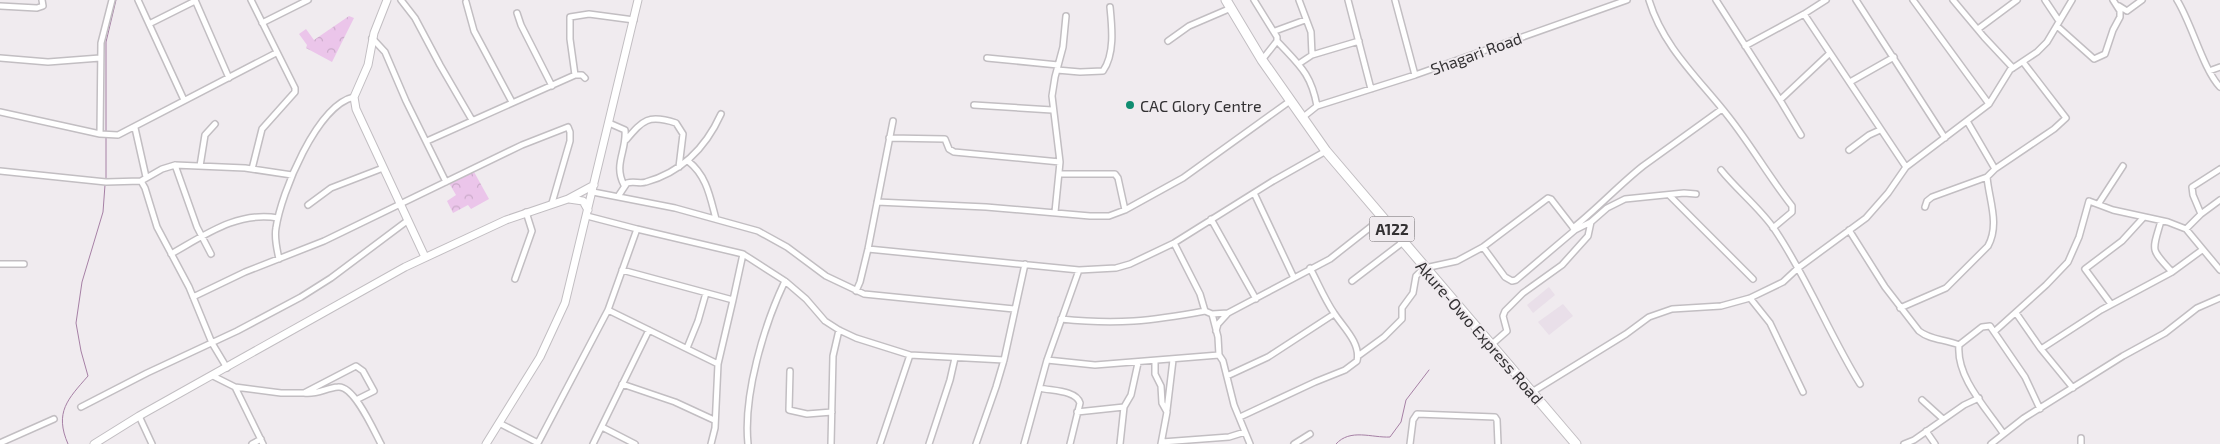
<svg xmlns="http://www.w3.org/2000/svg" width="2220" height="444" viewBox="0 0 2220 444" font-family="'Exo 2',sans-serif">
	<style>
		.built { fill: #e9dfe9 }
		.park { fill: url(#park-crowns) }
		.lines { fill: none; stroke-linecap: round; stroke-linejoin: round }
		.stream { stroke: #a680a5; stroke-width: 1 }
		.street-casing { stroke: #c2bec2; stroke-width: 8 }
		.secondary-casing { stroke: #c2bec2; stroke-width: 9 }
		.highway-casing { stroke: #c2bec2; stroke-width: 11 }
		.street { stroke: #fff; stroke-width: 5 }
		.secondary { stroke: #fff; stroke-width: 7 }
		.highway { stroke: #fff; stroke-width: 9 }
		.poi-dot { fill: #108d71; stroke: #f0ebef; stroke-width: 2 }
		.labels { text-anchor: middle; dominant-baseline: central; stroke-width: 4; stroke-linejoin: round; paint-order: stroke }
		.shield { fill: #f0ebef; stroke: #6c696b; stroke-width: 1 }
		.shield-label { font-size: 15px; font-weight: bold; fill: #333133 }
		.street-label { font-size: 16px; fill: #333133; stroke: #f0ebef }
		.poi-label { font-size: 16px; fill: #333133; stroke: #f0ebef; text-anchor: start }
	</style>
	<defs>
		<pattern id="park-crowns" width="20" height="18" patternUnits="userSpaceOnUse" patternTransform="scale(1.25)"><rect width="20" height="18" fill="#ebc5ea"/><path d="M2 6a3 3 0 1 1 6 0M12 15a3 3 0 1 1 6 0" fill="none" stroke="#caaac9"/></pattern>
	</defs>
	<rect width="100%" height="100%" fill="#f0ebef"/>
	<!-- built -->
	<path class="built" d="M1549,287l6,8 -22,18 -6,-8z
		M1563,304l10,12 -24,19 -11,-13z"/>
	<!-- park -->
	<path class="park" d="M349,16l5,2 -22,44 -26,-14 1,-3 -8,-11 7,-5 8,11z
		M473,170l16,29 -18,10 -3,-4 -15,8 -6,-12 9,-6 -7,-12z"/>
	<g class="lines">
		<!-- stream -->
		<path class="stream" d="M106,133v-91l10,-42
			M106,181v-44
			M68,444c-14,-32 0,-45 20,-68l-7,-25 -5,-28 6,-41 21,-70 2,-27
			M1336,444c14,-16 36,-6 54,-7l11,-15 5,-22 23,-30"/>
		<!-- street casing -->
		<g class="street-casing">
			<path id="street" d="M138,0l11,24
				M195,0l34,78
				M251,0l44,88v4l-33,37 -10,40
				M401,0l14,18 25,47 32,55
				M1254,0l23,37v4l-15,19
				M1299,0l12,32 1,23 47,-14
				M1348,0l23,89
				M1395,0l20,75
				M1649,0c14,47 50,79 79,116 23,29 41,61 64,90v6l-19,16
				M1716,0l64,100 21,35
				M1856,0l89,138
				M1913,0l76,104
				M1953,0l31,37 29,31
				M2045,0l14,21
				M2177,0c15,24 26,69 43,87
				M466,2l8,29 38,71
				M0,6l37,2 6,-2 -1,-6
				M2119,6l8,5 15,-11
				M517,13l4,12 31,61
				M1804,14l102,153
				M262,23l46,-23
				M2057,26l37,33 11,-5 8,-24 7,-13v-6l-7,-11
				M1978,29l39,-29
				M1275,31l30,-11
				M372,38l13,14 21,49 40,81
				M1168,41l21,-15 42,-18
				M1277,41c22,24 34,32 40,65
				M1745,46l59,-32 22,-14
				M0,58l48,4 52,-4
				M987,58l71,7
				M1300,63l12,-8
				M1057,70l23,2 23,-1c12,-17 9,-44 7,-64
				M2209,71l11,-4
				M575,75l-5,-36v-22l19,-3 45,6
				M1850,82l44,-25
				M184,100l-35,-76 46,-23
				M1780,100l50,-47
				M974,105l78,5
				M0,112l100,22 18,1 158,-82
				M1302,118l15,-12 98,-31 212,-75
				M609,123l16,7c2,21 -12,34 -1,55
				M135,128l11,49
				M100,134l1,-91 11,-43
				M889,138l56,1 4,10 5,3 106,10
				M626,140c17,-20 22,-26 50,-17l7,11 -4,33
				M427,141l148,-66h7l3,3
				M1849,150l20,-15 11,-5
				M688,161c19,15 22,36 28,58
				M175,165l22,62 14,27
				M200,166l5,-31 10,-11
				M1995,169l59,-40 12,-11 -43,-56
				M1721,170c17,21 39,38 54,60 33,49 54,104 85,154
				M0,171l106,11 35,-1 21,-12 13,-4 70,3 47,7
				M1060,174h55l3,4 7,32
				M141,181l4,7 12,39 32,60 23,56 15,25
				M593,192l82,16 83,23 29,16 39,29 38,18 150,15
				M1254,193l40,85
				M619,195l8,-12c7,-2 13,1 19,-1 36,-10 60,-35 75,-68
				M1669,195l84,84
				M877,202l109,5 104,9h19l16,-6 58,-32 107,-77
				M2099,203l24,-37
				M308,205l23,-17 52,-20
				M1925,207l2,-6 5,-4 55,-20
				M1055,212l5,-50 -8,-66 3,-19 8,-30 3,-31
				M2201,214l-8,-19 -1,-8 28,-18
				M1211,219l45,80
				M2161,221c-9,31 -11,27 11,51
				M1573,228c25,-20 46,-43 70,-62 26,-19 53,-38 79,-57
				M637,229l106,25 42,27 21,18 19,22 14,9 17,8 54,17 94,5
				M2186,229l15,-15 19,-14
				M1849,230l36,57 34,44c11,9 26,8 40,14 -3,32 27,63 44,88
				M1174,243l26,51 5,17 7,3 16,-1 102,-54 52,-41
				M1483,247l22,30 7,4 4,-1 59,-50 16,-8
				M868,249l211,21 37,-2 14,-4 44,-21 99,-62 53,-30
				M171,254c34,-19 66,-43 107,-36
				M279,259c-2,-10 -5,-21 -3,-31 5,-35 41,-123 78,-131
				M0,264h24
				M622,270l111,30 -15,64
				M515,279l17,-48 -6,-19
				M1352,281l51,-39
				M856,291l4,-9 8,-33 25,-128
				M193,297l52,-25 79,-31 198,-96 46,-18 2,5v9l-18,62
				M1750,298l20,25 33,69
				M733,300l10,-46
				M2111,304l-26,-35 37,-28 21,-23
				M1900,308l46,-20 42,-42c12,-22 1,-46 -1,-69l8,-8 -28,-48
				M608,310l110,54 -3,64 -4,16
				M2016,313l25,36 32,39
				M1212,314l6,23 1,18 4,6 11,44 16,39
				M1061,319c56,6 90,2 144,-8
				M1216,331l2,-7 10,-11
				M1995,331l51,-46 22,-23 11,-25 10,-36 24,9 55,12 18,7 34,41
				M1491,345l16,-14 -4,-15 2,-5 18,-18 39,-28 26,-29 3,-14 16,-14 18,-9 59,-6 12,1
				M1959,345l23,-18 8,-1 35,51 15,32
				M687,348l11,-27 8,-28
				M2041,349l60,-39 71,-38 30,-22
				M1358,356l26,-19 18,-18v-11l11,-15 3,-17 4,-4 5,-4 32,-7 26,-14 65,-49 3,1 24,31
				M1047,360l48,5 124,-10
				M1155,361v13l6,12 1,17 5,9 -6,32
				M790,371l-1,39 18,4 25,-2
				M213,376l22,11 28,57
				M1227,376l41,-19 66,-43
				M622,384l53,18 39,18
				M235,387l46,6h23l52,-27 7,5 11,20 -18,9
				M1040,388c11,3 36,2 40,15l-10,41
				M1532,392l94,-58 23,-17 23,-8 49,-3 29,-8 33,-16 15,-14 68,-50 22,-25 18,-26 83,-63 21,-34 27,-18 10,-10 25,-42
				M304,393c13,2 22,-5 34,-6 16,-2 36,44 43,57
				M1922,400l21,19
				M81,407l66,-34 90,-42 64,-34 30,-19 76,-57
				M1167,410l6,-50
				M1077,412l47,-5
				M139,416l13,28
				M1240,417l75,-35 30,-12 12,-9c4,-18 -14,-34 -23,-48 -9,-13 -16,-30 -24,-45
				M499,423l39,20 70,-133 29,-81 -50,-13
				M602,427l33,17
				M1926,431l9,13
				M1162,442l67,-5 16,-5
				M0,443l54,-24
				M252,444l9,-5
				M593,444l56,-114
				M748,444c-5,-49 16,-119 37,-163
				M831,444l2,-88 6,-26
				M880,444l30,-89
				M929,444l21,-64 5,-22
				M976,444l20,-57 8,-27 21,-96
				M1024,444l23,-84 32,-90
				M1120,444l4,-37 7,-12 7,-32
				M1294,444l16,-10
				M1410,444l3,-24 4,-6 78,3 2,3 1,24
				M1904,444l10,-4 50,-35 15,-7
				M1991,444l33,-26 99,-62 42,-23 32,-25 23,-10
				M2081,444v-6"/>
		</g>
		<!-- secondary casing -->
		<g class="secondary-casing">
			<path id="secondary" d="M387,0l-13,33 -6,32 -14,32 2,12 69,148
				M569,199l14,2 5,9
				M94,444l45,-28 266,-149 101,-47 62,-21 26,-14
				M486,444l54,-87 25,-54 73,-303"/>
		</g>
		<!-- highway casing -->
		<g class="highway-casing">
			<path id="highway" d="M1226,0l36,60 64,91 250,293"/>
		</g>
		<!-- street -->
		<use href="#street" class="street"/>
		<!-- secondary -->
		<use href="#secondary" class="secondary"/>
		<!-- highway -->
		<use href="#highway" class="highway"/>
	</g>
	<!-- markers -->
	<circle class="poi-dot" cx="1130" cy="105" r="5"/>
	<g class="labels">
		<!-- shield labels -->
		<rect class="shield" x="1369.5" y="216.5" width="45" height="25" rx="4"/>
		<g class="shield-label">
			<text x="1392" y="229">A122</text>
		</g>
		<!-- street labels -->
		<g class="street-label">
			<text transform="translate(1476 53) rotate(-20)">Shagari Road</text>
			<text transform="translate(1480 332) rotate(49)">Akure-Owo Express Road</text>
		</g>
		<!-- poi labels -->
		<g class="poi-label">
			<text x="1140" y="105">CAC Glory Centre</text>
		</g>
	</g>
</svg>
